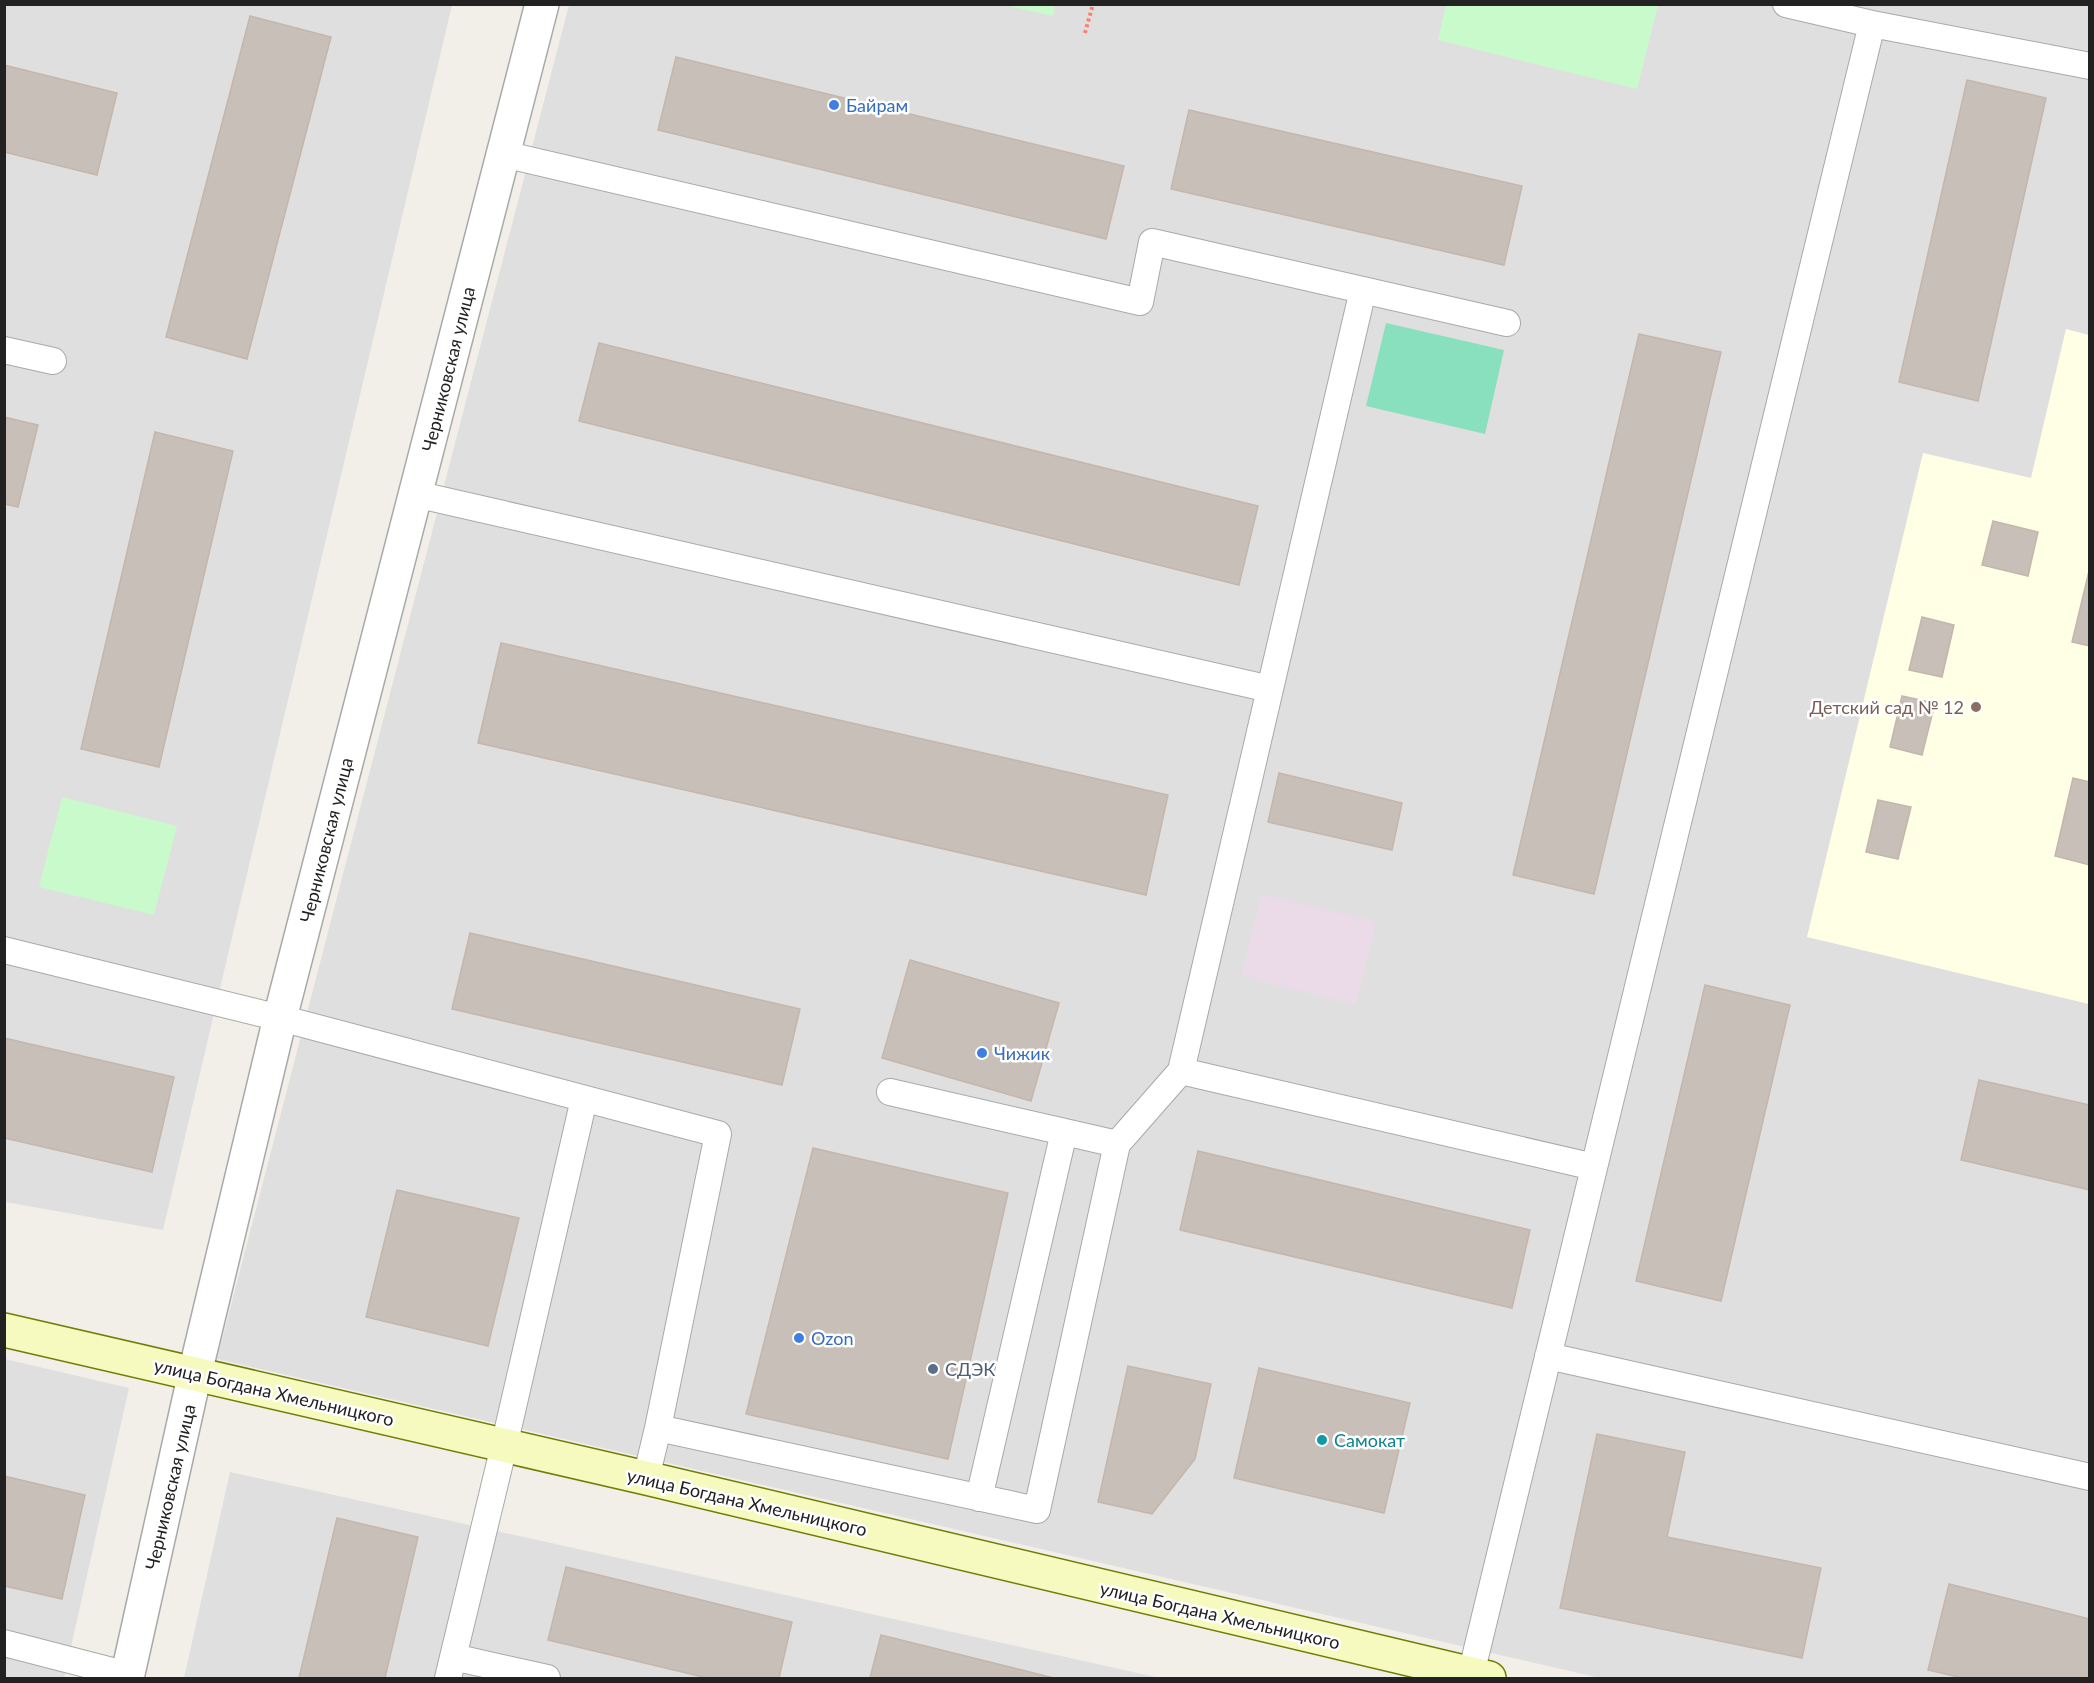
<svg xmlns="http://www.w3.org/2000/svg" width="2094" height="1683" viewBox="0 0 2094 1683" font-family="Lato,sans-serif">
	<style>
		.residential { fill: #e0dfdf }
		.industrial { fill: #ebdbe8 }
		.education { fill: #ffffe5 }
		.park { fill: #c8facc }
		.pitch { fill: #88e0be }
		.building { fill: #c7bfb8; stroke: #c4b6ab; stroke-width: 1.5 }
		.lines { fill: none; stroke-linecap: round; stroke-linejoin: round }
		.service-casing { stroke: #a9a9a9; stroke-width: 28 }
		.tertiary-casing { stroke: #a9a9a9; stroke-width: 36 }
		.secondary-casing { stroke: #707d05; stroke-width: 36 }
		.path { stroke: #fa8072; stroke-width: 4; stroke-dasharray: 3 3; stroke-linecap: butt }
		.service { stroke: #fff; stroke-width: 26 }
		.tertiary { stroke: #fff; stroke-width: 33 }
		.secondary { stroke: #f7fabf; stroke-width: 33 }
		.shop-dot { fill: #3f7fe0; stroke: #fff; stroke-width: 2 }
		.education-dot { fill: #8d6e63; stroke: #fff; stroke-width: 2 }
		.service-dot { fill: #5c6f8a; stroke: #fff; stroke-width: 2 }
		.culture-dot { fill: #0f9aa8; stroke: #fff; stroke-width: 2 }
		.labels { text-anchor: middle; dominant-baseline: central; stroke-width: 5; stroke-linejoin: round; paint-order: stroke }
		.shop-label { font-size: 18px; fill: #366cbe; stroke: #fff; text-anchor: start }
		.street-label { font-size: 18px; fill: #222; stroke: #fff }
		.education-label { font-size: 18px; fill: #785e54; stroke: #fff; text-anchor: end }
		.service-label { font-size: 18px; fill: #4e5e75; stroke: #fff; text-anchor: start }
		.culture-label { font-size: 18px; fill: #0d838f; stroke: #fff; text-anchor: start }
	</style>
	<rect width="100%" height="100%" fill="#f2efe9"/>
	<!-- residential -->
	<path class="residential" d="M4,5h448l-289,1225 -158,-28z
		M569,5h1520v1673h-489l-1383,-319z
		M5,1359l124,29 -65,290h-59z
		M230,1472l930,206h-976z"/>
	<!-- industrial -->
	<path class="industrial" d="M1262,894l114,28 -21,83 -114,-29z"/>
	<!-- education -->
	<path class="education" d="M2066,329l23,6v669l-282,-67 116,-484 108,25z"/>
	<!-- park -->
	<path class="park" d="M1004,5h51l-2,11z
		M1446,5v-1l212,1 -21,84 -199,-49z
		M62,797l115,29 -23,89 -115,-28z"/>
	<!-- pitch -->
	<path class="pitch" d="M1386,323l118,27 -19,84 -119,-28z"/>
	<!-- building -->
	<path class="building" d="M250,16l81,21 -84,322 -81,-22z
		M676,57l448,109 -18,73 -448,-109z
		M4,65l113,28 -20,82 -93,-23z
		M1967,80l79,18 -68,303 -79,-19z
		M1189,110l333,76 -18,79 -333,-76z
		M1639,334l82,18 -127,542 -81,-19z
		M599,343l659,163 -19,79 -660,-164z
		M4,417l34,8 -20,82 -14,-3z
		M155,432l78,19 -74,316 -78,-18z
		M1993,521l45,11 -10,44 -46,-11z
		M2090,567v79l-18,-4z
		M1922,617l32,8 -12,52 -33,-7z
		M501,643l667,152 -22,100 -668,-152z
		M1902,696l33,7 -13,52 -32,-8z
		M1279,773l123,30 -10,47 -124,-28z
		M2073,778l17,4v83l-35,-9z
		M1878,800l33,7 -13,52 -32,-7z
		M470,933l330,76 -18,76 -330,-76z
		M910,960l149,43 -28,98 -149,-43z
		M1705,985l85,20 -69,296 -85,-20z
		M4,1038l170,39 -22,95 -148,-34z
		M1979,1080l111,25v85l-129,-30z
		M813,1148l195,45 -60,266 -202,-45z
		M1198,1151l332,79 -18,78 -332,-78z
		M397,1190l122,28 -31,128 -122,-29z
		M1128,1366l83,18 -16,75 -43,55 -54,-12z
		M1259,1368l151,35 -26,110 -150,-35z
		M1597,1434l88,18 -18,85 154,31 -19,90 -242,-50z
		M4,1476l81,19 -23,104 -58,-13z
		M337,1518l81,19 -33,141h-86z
		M566,1567l226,55 -13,56h-72l-159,-38z
		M1949,1584l141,35v59h-128l-34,-8z
		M881,1635l173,43h-184z"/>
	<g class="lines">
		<!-- service casing -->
		<g class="service-casing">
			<path id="service" d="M1786,4l86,20 218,42
				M503,154l637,148 12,-60 355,81
				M1363,290l-182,781 413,96
				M4,350l49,11
				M415,494l855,195
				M4,950l276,68 438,116 -60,294 379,82 80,-366 64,-73
				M890,1092l227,52
				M1548,1356l542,121
				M646,1478l12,-50
				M979,1498l85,-366
				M4,1643l124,32
				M453,1657l94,21
				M448,1678l56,-232 80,-347
				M1470,1678l402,-1654"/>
		</g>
		<!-- tertiary casing -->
		<g class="tertiary-casing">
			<path id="tertiary" d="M127,1678l68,-305 85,-355 262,-1014"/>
		</g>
		<!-- secondary casing -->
		<g class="secondary-casing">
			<path id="secondary" d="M4,1330l642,148 843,200"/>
		</g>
		<!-- path -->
		<path class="path" d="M1085,33l8,-29"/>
		<!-- service -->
		<use href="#service" class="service"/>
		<!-- tertiary -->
		<use href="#tertiary" class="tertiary"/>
		<!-- secondary -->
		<use href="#secondary" class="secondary"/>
	</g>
	<!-- markers -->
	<g class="shop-dot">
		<circle cx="834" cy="105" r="6"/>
		<circle cx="982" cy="1053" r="6"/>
		<circle cx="799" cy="1338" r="6"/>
	</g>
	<circle class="education-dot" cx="1976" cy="707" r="6"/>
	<circle class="service-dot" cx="933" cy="1369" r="6"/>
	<circle class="culture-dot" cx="1322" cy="1440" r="6"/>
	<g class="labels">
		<!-- shop labels -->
		<g class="shop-label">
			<text x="846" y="105">Байрам</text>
			<text x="994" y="1053">Чижик</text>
			<text x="811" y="1338">Ozon</text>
		</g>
		<!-- street labels -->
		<g class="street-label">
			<text transform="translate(448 369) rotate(-76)">Черниковская улица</text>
			<text transform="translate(326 840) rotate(-76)">Черниковская улица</text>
			<text transform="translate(274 1392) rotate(13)">улица Богдана Хмельницкого</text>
			<text transform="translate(170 1487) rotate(-77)">Черниковская улица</text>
			<text transform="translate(747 1502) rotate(13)">улица Богдана Хмельницкого</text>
			<text transform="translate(1220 1615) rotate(13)">улица Богдана Хмельницкого</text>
		</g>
		<!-- education labels -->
		<g class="education-label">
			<text x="1964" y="707">Детский сад № 12</text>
		</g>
		<!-- service labels -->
		<g class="service-label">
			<text x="945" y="1369">СДЭК</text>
		</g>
		<!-- culture labels -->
		<g class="culture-label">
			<text x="1334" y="1440">Самокат</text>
		</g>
	</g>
	<!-- border -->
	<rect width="2094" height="1683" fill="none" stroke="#222222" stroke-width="12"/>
</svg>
